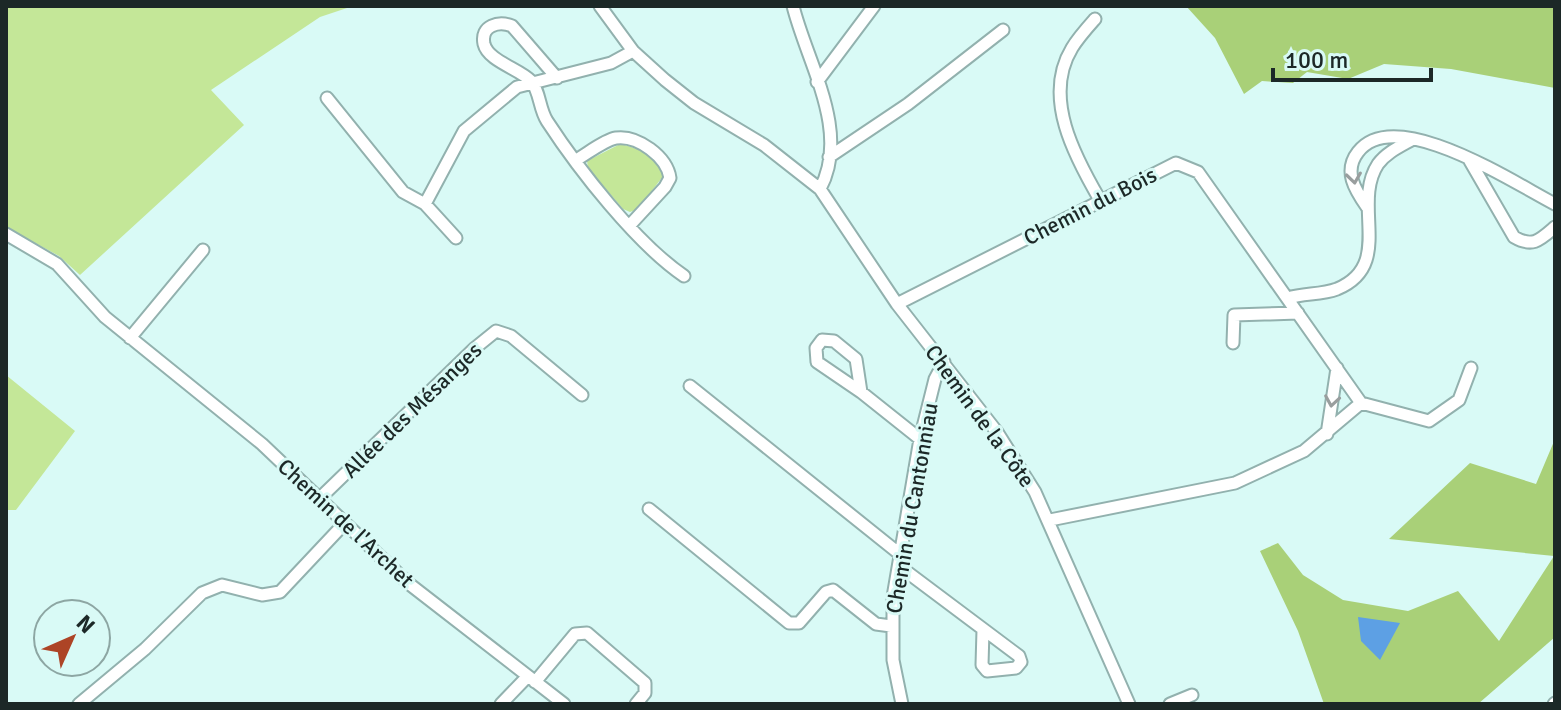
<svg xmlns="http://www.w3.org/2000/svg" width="1561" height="710" viewBox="0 0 1561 710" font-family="Signika,sans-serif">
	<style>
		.green { fill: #c4e798 }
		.forest { fill: #a9d078 }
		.water { fill: #5da0e4 }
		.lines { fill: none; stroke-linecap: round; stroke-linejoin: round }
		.minor-casing { stroke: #92b1ae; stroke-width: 15 }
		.minor { stroke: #fff; stroke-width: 11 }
		.oneway { stroke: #999e9e }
		.labels { text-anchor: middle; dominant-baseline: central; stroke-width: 6; stroke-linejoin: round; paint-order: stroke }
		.street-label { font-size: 22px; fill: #1c2827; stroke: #d9faf6 }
	</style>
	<rect width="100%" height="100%" fill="#d9faf6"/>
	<!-- green -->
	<path class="green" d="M6,6h347l-33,11 -109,73 33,35 -164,150 -21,-19 -53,-29z
		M620,144c16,3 41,14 44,31l-26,34 -8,3 -7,-3 -35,-41 -1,-7z
		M6,375l69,56 -59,79h-10z"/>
	<!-- forest -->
	<path class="forest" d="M1186,6h369v82l-104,-19 -67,-5 -36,15 -41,-7 -14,11 -31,-2 -18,13 -29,-56z
		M1555,439v198l-77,67h-154l-26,-73 -38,-80 18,-8 25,32 40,25 65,11 50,-20 41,50 55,-85 -165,-17 81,-76 66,21z"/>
	<!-- water -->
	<path class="water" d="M1358,617l42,6 -20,37 -19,-19z"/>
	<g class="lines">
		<!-- minor casing -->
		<g class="minor-casing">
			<path id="minor" d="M600,6l33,45 32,29 29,23 70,42 56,44 77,115 100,128 38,60 94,212
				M793,6c14,57 58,125 27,183
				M1095,19c-8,9 -17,19 -23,29 -30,49 3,109 28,152
				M557,78l-45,-52c-13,-5 -32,-1 -28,18 4,17 36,25 47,37 9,10 8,28 16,40 32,49 89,122 137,155
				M817,82l57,-76
				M327,98l76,94 22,12 31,34
				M829,157l79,-53 95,-74
				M576,160c11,-6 28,-20 40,-22 22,-3 51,19 54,40l-5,9 -35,38
				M1470,161l44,76c19,11 26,3 41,-10
				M425,204l39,-73 53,-44 94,-24 22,-12
				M1367,207c-12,-17 -24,-36 -9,-55 37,-48 156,31 197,52
				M6,234l51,30 48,53 157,127 146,139 156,121
				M1288,298c16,-5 33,-3 49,-9 58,-24 14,-84 41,-125 9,-12 23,-18 35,-25
				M897,304l279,-141 22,9 163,231 -57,48 -69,32 -185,37
				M130,338l73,-88
				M1233,343l1,-28 64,-2
				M690,386l211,169
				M861,392l-44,-30 -1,-14 6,-8 12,1 22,18 5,33 59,47
				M1361,403l68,18 30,-21 12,-32
				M1327,434l10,-66
				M319,499l156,-151 21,-17 15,5 71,59
				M649,509l140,114h10l27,-31 7,-2 43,34 15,2
				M899,566l120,90 2,6 -5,6 -29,3 -5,-6 1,-35
				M535,682l40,-48 12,-1 58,50v10l-9,11
				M79,704l66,-55 57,-56 20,-8 40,10 18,-3 63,-67
				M501,704l27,-28
				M902,704l-9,-44v-63l27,-158 15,-60 9,-17
				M1170,704l22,-9
				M1554,704l1,-1"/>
		</g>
		<!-- minor -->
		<use href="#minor" class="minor"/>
	</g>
	<!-- one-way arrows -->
	<defs><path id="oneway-chevron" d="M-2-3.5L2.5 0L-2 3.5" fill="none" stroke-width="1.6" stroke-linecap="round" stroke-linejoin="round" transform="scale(2)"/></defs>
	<g class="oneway">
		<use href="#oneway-chevron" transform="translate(1354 178) rotate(82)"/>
		<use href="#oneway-chevron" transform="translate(1332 401) rotate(99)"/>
	</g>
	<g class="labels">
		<!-- street labels -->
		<g class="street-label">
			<text transform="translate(1090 206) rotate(-27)">Chemin du Bois</text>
			<text transform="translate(412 410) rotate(-44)">Allée des Mésanges</text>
			<text transform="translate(980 416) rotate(54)">Chemin de la Côte</text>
			<text transform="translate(912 508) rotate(-80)">Chemin du Cantonniau</text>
			<text transform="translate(346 523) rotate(43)">Chemin de l'Archet</text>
		</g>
	</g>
	<!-- border -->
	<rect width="1561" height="710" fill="none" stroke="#1c2827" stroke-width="16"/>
	<!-- north arrow -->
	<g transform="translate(72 638) rotate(45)"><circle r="38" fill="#d9faf6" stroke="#8da6a3" stroke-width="2"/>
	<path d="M0-6L14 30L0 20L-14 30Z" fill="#ad4426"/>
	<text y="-12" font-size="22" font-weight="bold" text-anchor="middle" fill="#1c2827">N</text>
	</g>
	<!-- scale -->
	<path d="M1273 68v12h158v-12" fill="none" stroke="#1c2827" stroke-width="4"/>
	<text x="1285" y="68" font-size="24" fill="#1c2827" stroke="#d9faf6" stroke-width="6" paint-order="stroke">100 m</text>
</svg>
